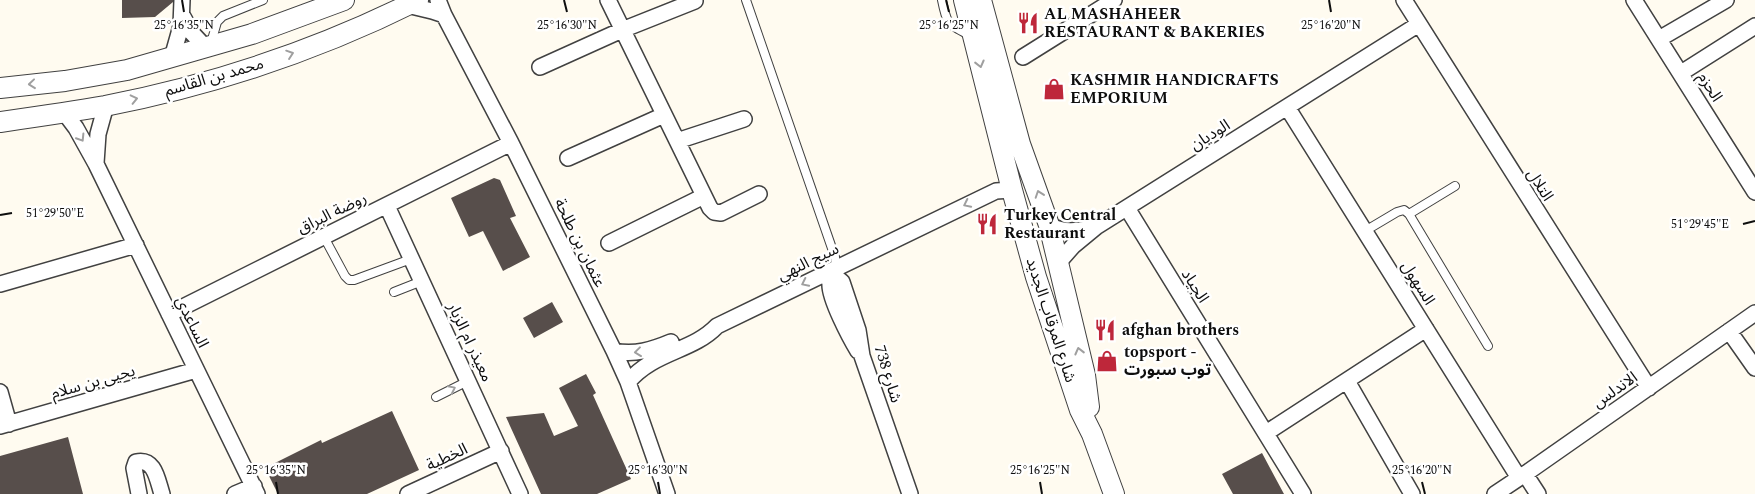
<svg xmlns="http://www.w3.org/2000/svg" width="1755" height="494" viewBox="0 0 1755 494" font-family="Spectral,'Noto Sans Arabic',serif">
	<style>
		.building { fill: #574e4b }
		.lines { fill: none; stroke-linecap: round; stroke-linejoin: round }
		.service-casing { stroke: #414141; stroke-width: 10 }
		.minor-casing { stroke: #414141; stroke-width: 18 }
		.tertiary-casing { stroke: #414141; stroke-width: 22 }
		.service { stroke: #fff; stroke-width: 8 }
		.minor { stroke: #fff; stroke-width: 15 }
		.tertiary { stroke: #fff; stroke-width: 20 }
		.oneway { stroke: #9f9f9f }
		.ticks { fill: none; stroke: #0e0e0e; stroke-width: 2 }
		.labels { text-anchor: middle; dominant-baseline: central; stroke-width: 5; stroke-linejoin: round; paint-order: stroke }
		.poi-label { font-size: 16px; font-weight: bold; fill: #0e0e0e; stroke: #fff; text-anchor: start }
		.street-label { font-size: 16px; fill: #0e0e0e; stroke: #fff }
		.ticks-label { font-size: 12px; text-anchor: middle; fill: #0e0e0e; stroke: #fff; stroke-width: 5; stroke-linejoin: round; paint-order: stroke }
	</style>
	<rect width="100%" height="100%" fill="#fffbf0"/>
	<!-- building -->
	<path class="building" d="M122,0h51v2l-18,15 -33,1z
		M494,178l6,2 16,36 -6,2 20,39 -27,14 -20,-40 -14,6 -18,-39z
		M552,302l11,20 -29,16 -11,-20z
		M586,374l10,19 -3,2 38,84 -34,15h-56l-35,-77 38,-4 10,23 24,-10 -19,-38z
		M392,411l27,59 -52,24h-89l-13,-26 56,-28 1,3z
		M68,437l15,57h-83v-38z
		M1262,453l22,41h-51l-11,-20z"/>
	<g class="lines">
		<!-- service casing -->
		<g class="service-casing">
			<path id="service" d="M746,0l89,257 1,11
				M942,0c5,25 5,23 27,35
				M211,43l6,-21 6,-6 40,-16
				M1409,214l46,-28
				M1365,231l32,-19 7,-2 5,4 79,132
				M324,237l21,39 4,4h5l57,-21
				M394,292l28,-11
				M436,397l32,-16"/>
		</g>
		<!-- minor casing -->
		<g class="minor-casing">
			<path id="minor" d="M438,0l6,15 67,128 103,208 14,31 39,112
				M608,0l102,208 4,4 7,1 38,-19
				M1404,0l245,388
				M1634,0l121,192
				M407,5l25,6 12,4
				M182,15l10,18 14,15
				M1659,39l67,-39
				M1023,57l91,-57
				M172,58l9,-32 1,-26
				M540,67l82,-37 73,-29
				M1681,73l74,-47
				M1287,107l232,371
				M64,112l12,16 20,36 161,330
				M677,141l67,-22
				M568,158l96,-43
				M96,163l2,-29 8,-29
				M387,206l133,288
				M1127,208l176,286
				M1049,225c15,8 27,6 43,3
				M609,243l95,-47
				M1058,263l15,-17 23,-19 323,-203
				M835,269c-3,5 -5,9 -5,15 -1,14 20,54 28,67
				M824,274l12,3 6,5 16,48 4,26 48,138
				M0,284l136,-39
				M169,314l342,-171
				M1729,331l26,37
				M614,351c21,4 38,-1 57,-9
				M1347,381l65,113
				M628,382c26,-31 64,-30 89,-56l279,-135 16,-1
				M0,392l9,32
				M0,426l196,-56
				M1266,433l160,-104
				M1525,474l13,20
				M139,494l-5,-26 2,-6c19,-4 21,17 26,32
				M235,494l19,-8
				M408,494l93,-43
				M1495,494l30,-20 230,-161"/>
		</g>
		<!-- tertiary casing -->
		<g class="tertiary-casing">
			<path id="tertiary" d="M964,0l48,190 24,87 44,133 12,24 22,60
				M981,0l39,144 29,81 36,150 4,32
				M0,88l65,-7 62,-11 125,-36 92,-34
				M0,122c35,-5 70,-10 105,-16 108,-21 215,-57 313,-106"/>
		</g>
		<!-- service -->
		<use href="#service" class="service"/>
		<!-- minor -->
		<use href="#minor" class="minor"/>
		<!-- tertiary -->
		<use href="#tertiary" class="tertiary"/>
	</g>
	<!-- one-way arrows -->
	<defs><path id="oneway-chevron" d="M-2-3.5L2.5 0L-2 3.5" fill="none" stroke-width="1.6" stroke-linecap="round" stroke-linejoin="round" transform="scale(1.25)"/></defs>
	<g class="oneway">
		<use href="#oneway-chevron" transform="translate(290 54) rotate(-19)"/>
		<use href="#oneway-chevron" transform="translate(980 64) rotate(76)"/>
		<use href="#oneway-chevron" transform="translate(32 84) rotate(174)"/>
		<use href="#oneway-chevron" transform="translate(134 99) rotate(-13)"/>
		<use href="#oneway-chevron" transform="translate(81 138) rotate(58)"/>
		<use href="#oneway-chevron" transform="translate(1039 194) rotate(-109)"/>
		<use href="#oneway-chevron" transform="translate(967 204) rotate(154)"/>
		<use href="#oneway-chevron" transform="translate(805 283) rotate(154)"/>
		<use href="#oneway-chevron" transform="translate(1079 351) rotate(-104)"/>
		<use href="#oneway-chevron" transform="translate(638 352) rotate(173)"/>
		<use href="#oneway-chevron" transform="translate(452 389) rotate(-26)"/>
	</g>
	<!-- ticks -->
	<path class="ticks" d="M182,0l2,12M564,0l3,12M946,0l3,12M1329,0l2,12M0,215l12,-2M1743,224l12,-3M276,482l2,12M658,482l2,12M1040,482l2,12M1422,482l3,12"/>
	<!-- icons -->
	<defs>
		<g id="restaurant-bare" transform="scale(1.725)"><path d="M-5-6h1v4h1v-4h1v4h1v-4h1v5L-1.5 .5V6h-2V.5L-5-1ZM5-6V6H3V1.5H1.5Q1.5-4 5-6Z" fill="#be273a" stroke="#fff" stroke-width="2.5" paint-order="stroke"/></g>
		<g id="shop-bare" transform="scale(1.725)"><path d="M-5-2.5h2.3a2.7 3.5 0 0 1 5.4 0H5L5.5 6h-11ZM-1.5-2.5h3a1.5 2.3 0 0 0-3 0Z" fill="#be273a" stroke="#fff" stroke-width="2.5" paint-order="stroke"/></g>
	</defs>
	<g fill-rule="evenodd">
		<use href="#restaurant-bare" x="1028" y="23"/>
		<use href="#shop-bare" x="1054" y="89"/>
		<use href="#restaurant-bare" x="987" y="224"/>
		<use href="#restaurant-bare" x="1105" y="330"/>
		<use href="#shop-bare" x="1107" y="361"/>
	</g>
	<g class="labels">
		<!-- poi labels -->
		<g class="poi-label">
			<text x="1044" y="14">AL MASHAHEER<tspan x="1044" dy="18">RESTAURANT &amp; BAKERIES</tspan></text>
			<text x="1070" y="80">KASHMIR HANDICRAFTS<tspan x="1070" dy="18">EMPORIUM</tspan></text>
			<text x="1004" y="215">Turkey Central<tspan x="1004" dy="18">Restaurant</tspan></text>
			<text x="1122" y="330">afghan brothers</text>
			<text x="1124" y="352">topsport -<tspan x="1124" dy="18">توب سبورت</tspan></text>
		</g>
		<!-- street labels -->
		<g class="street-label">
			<text transform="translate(214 77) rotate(-16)">محمد بن القاسم</text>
			<text transform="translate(1710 87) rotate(58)">الحزم</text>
			<text transform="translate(1210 135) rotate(-32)">الوديان</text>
			<text transform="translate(1540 185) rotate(58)">التلال</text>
			<text transform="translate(332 213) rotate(-26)">روضة البراق</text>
			<text transform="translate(580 243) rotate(64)">عثمان بن طلحة</text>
			<text transform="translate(808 262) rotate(-26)">سيج النهي</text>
			<text transform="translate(1418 283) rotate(58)">السهول</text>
			<text transform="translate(1195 286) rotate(58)">الجياد</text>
			<text transform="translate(1051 320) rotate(72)">شارع المرقاب الجديد</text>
			<text transform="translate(192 322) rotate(64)">الساعدي</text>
			<text transform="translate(470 342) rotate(65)">معيذر ام الزبار</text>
			<text transform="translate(888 374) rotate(73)">شارع 738</text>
			<text transform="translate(93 382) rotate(-16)">يحيى بن سلام</text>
			<text transform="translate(1615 390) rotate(-35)">الاندلس</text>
			<text transform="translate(447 457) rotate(-25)">الخطية</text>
		</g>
	</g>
	<g class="ticks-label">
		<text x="184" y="29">25°16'35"N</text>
		<text x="567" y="29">25°16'30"N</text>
		<text x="949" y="29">25°16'25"N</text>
		<text x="1331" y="29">25°16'20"N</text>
		<text x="55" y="217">51°29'50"E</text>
		<text x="1700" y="228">51°29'45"E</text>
		<text x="276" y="474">25°16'35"N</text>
		<text x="658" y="474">25°16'30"N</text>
		<text x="1040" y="474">25°16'25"N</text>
		<text x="1422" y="474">25°16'20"N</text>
	</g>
</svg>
